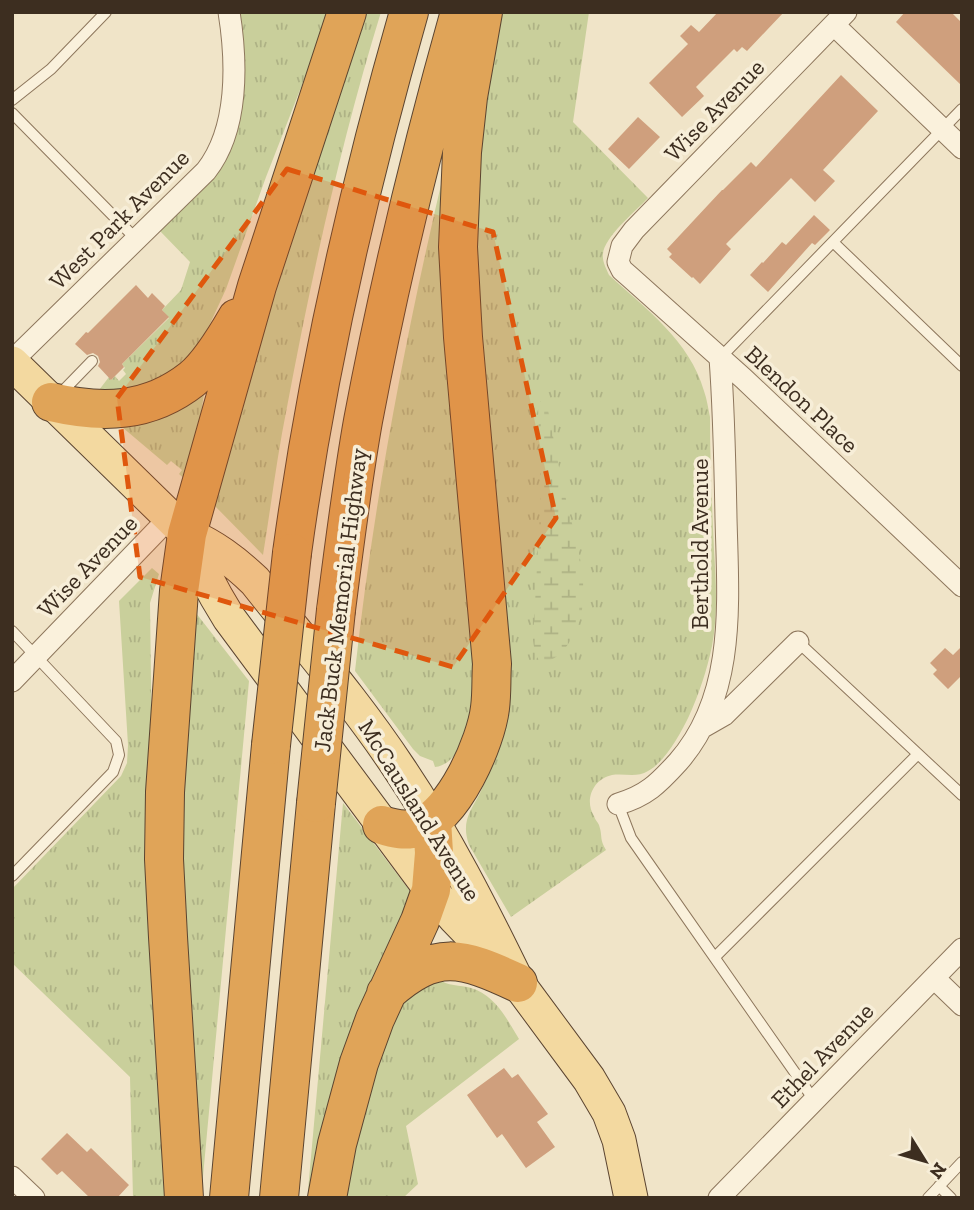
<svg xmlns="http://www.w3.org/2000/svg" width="974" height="1210" viewBox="0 0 974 1210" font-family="'Zilla Slab',serif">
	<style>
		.grass { fill: url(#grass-tufts) }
		.wetland { fill: url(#wetland-marsh) }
		.building { fill: #cf9f7d }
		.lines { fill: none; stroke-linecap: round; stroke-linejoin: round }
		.service-casing { stroke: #8d765c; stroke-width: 12 }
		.minor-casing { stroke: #8d765c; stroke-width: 23 }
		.primary-casing { stroke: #5b4430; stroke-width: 35 }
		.motorway-casing { stroke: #5b4430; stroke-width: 40 }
		.service { stroke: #faf1dc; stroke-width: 10 }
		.minor { stroke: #faf1dc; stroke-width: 21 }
		.primary { stroke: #f3d9a0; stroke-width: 33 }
		.motorway { stroke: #e0a458; stroke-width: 38 }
		.motorway-bridge-casing { stroke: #5b4430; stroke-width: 40; stroke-linecap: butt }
		.motorway-bridge { stroke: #e0a458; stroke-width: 38 }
		.marked { fill: #df570d; fill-opacity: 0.2; stroke: #df570d; stroke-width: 5; stroke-dasharray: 14 9; stroke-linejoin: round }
		.labels { text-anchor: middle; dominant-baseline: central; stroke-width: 7; stroke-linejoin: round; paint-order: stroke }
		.street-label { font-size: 24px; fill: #3d2e20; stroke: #f7eed8 }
	</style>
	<defs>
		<pattern id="grass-tufts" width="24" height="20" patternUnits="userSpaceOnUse" patternTransform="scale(1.75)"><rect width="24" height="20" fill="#c9cf9b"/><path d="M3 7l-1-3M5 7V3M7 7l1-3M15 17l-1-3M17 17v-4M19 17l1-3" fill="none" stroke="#aeb285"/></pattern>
		<pattern id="wetland-marsh" width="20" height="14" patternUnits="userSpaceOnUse" patternTransform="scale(1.75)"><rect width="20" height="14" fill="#c9cf9b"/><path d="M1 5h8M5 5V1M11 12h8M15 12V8" fill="none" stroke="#aeb285"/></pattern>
	</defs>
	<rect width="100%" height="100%" fill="#f0e4c8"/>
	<!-- grass -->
	<path class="grass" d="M238,12h91l-13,37 -50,128 -40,112 -17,37 -20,35 -43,32 -47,-3 10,-13 2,3 4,-4 4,5 7,-7 -3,-4 2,-2 -3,-4 47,-46 -7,-8 19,-20 9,-28 -30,-31 68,-76 9,-24 3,-100z
		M359,12h22c-40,130 -69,262 -94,395 -10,49 -16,99 -24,148l-51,-52 28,-99 46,-144z
		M503,12h86l-16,110 75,76c-12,13 -44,39 -45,56 -1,7 3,14 6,21 36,33 81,66 95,116 3,8 4,17 6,26 0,45 2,89 4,133 2,32 4,64 -2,96 -5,24 -13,48 -23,70 -8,17 -24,46 -41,55 -11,7 -24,2 -36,4 -19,4 -28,25 -18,41 1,4 4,6 5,9 4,12 0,13 7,25l-95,67 -42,-72c-8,-23 1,-33 11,-52 5,-10 9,-21 13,-31l-19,-501 1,-87 17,-118z
		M447,159l33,530c-8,24 -16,75 -45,78l-2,-6 -13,-5 -7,-7 -58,-78c19,-173 52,-343 92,-512z
		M204,394l-13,83 -2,6 -10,-9 3,-4 -11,-9 -4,4 -45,-38z
		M152,568l7,6 -9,29 2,155 17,440h-36l-3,-121 -118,-114v-74l109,-113 6,-13 1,-18 -9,-144z
		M196,613l53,68 -48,517 -24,-369z
		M343,803l70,92 -98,297 -7,-2z
		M439,979c7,7 22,6 32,9 24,7 36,31 48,51l-113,87 12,58 -15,14h-58l14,-73 26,-89 12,-25 18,-19z"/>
	<!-- wetland -->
	<path class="wetland" d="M545,400l2,5c6,30 11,60 18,90 10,45 33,104 5,146 -7,12 -15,19 -29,22l-6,-9 -2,-14 8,-146 -3,-89 3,-4z"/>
	<!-- building -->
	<path class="building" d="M718,12h66l-37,39 -5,-4 -5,5 -3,-3 -38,38 8,9 -22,21 -33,-34 39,-39 -8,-8 11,-11 8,7z
		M905,12h46l11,11v63l-66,-64z
		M841,75l37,36 -55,59 12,11 -20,21 -24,-24 -65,66 5,5 -31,35 -7,-7 -1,1 -23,-21 3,-3 -5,-5 55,-59h1l28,-28 5,5z
		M638,117l22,20 -31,32 -21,-20z
		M814,215l16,15 -15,15 -3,-2 -44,49 -18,-17 12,-13 1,1 19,-21 4,3z
		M136,285l12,13 4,-5 13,13 -3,4 7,7 -47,47 2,3 -13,13 -13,-14 2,-4 -2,-6 -5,-3 -6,2 -12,-11 11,-12 2,1z
		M962,646v29l-14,14 -15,-15 4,-4 -7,-7 15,-15 8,7z
		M504,1068l8,10 6,-4 30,40 -11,8 18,25 -29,21 -24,-34 -5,4 -30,-43z
		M67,1133l20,19 4,-4 38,37 -12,13h-27l-28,-27 -5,4 -16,-16z"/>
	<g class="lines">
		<!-- service casing -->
		<g class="service-casing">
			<path id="service" d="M12,100l39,-31 55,-57
				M12,113l125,127
				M833,242l129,124
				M720,358l242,-249
				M60,394l32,-33
				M12,631l104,110 3,14 -6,17 -101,104
				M798,642l164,153
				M618,804l13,34 183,262
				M715,957l203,-203
				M939,1186l12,12
				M928,1198l34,-36"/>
		</g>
		<!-- minor casing -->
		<g class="minor-casing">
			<path id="minor" d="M846,12l-212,218 -12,16 -4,16 4,8 8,7 114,102 218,207
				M834,25l128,123
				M12,361l194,-190c33,-42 31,-109 23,-159
				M12,681l158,-164
				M703,727l21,-12 74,-73
				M618,804c28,-8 40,-20 60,-42 59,-67 50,-161 48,-244 -1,-54 -2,-107 -6,-160
				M934,978l28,27
				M12,1177l22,21
				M719,1198l243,-249"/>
		</g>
		<!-- primary casing -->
		<g class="primary-casing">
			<path id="primary" d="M12,363l175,171c28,13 46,26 68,47 49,62 101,122 144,187 46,68 83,141 119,215
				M187,534c11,30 25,57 42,84l202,272 24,28 63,65 71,96 20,34 10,27 12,58"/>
		</g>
		<!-- motorway casing -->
		<g class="motorway-casing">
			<path id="motorway" d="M51,402c51,12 98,11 141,-23 17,-14 34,-42 45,-61
				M292,553c25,-183 66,-363 117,-541
				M336,610c8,-63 16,-127 27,-189 26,-138 59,-274 97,-409
				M382,825c12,4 24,7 37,2 35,-12 67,-85 71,-119 2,-15 1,-30 2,-44l-29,-327 -5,-90 4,-95 6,-55 15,-85
				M386,993c50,-45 76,-36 132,-10
				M184,1198l-16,-261 -4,-78 1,-67 14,-201 8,-57 70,-248 90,-274
				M229,1198l42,-453
				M279,1198l37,-395
				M327,1198l10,-54 22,-81 16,-44 45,-98 11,-31 3,-37 -2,-33"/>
		</g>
		<!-- service -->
		<use href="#service" class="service"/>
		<!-- minor -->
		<use href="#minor" class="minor"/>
		<!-- primary -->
		<use href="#primary" class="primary"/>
		<!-- motorway -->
		<use href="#motorway" class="motorway"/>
		<!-- motorway-bridge casing -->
		<g class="motorway-bridge-casing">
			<path id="motorway-bridge" d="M271,745l21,-192
				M316,803l20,-193"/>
		</g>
		<!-- motorway-bridge -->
		<use href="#motorway-bridge" class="motorway-bridge"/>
	</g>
	<!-- marked area -->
	<path class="marked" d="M287,169l206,63 63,286 -103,149 -313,-90 -23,-179z"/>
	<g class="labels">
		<!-- street labels -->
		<g class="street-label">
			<text transform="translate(714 110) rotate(-46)">Wise Avenue</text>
			<text transform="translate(119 219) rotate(-45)">West Park Avenue</text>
			<text transform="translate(802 399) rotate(43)">Blendon Place</text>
			<text transform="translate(699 544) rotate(-90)">Berthold Avenue</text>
			<text transform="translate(87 566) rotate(-46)">Wise Avenue</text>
			<text transform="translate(340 600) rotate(-83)">Jack Buck Memorial Highway</text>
			<text transform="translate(420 810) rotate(58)">McCausland Avenue</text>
			<text transform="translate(822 1055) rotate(-46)">Ethel Avenue</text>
		</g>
	</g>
	<!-- border -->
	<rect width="974" height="1210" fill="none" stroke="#3d2e20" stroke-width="28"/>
	<!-- north arrow -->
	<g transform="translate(925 1161) rotate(127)" stroke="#f7eed8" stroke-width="5" paint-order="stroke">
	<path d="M0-5L12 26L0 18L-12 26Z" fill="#3d2e20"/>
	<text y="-10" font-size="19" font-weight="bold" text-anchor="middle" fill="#3d2e20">N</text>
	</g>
</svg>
